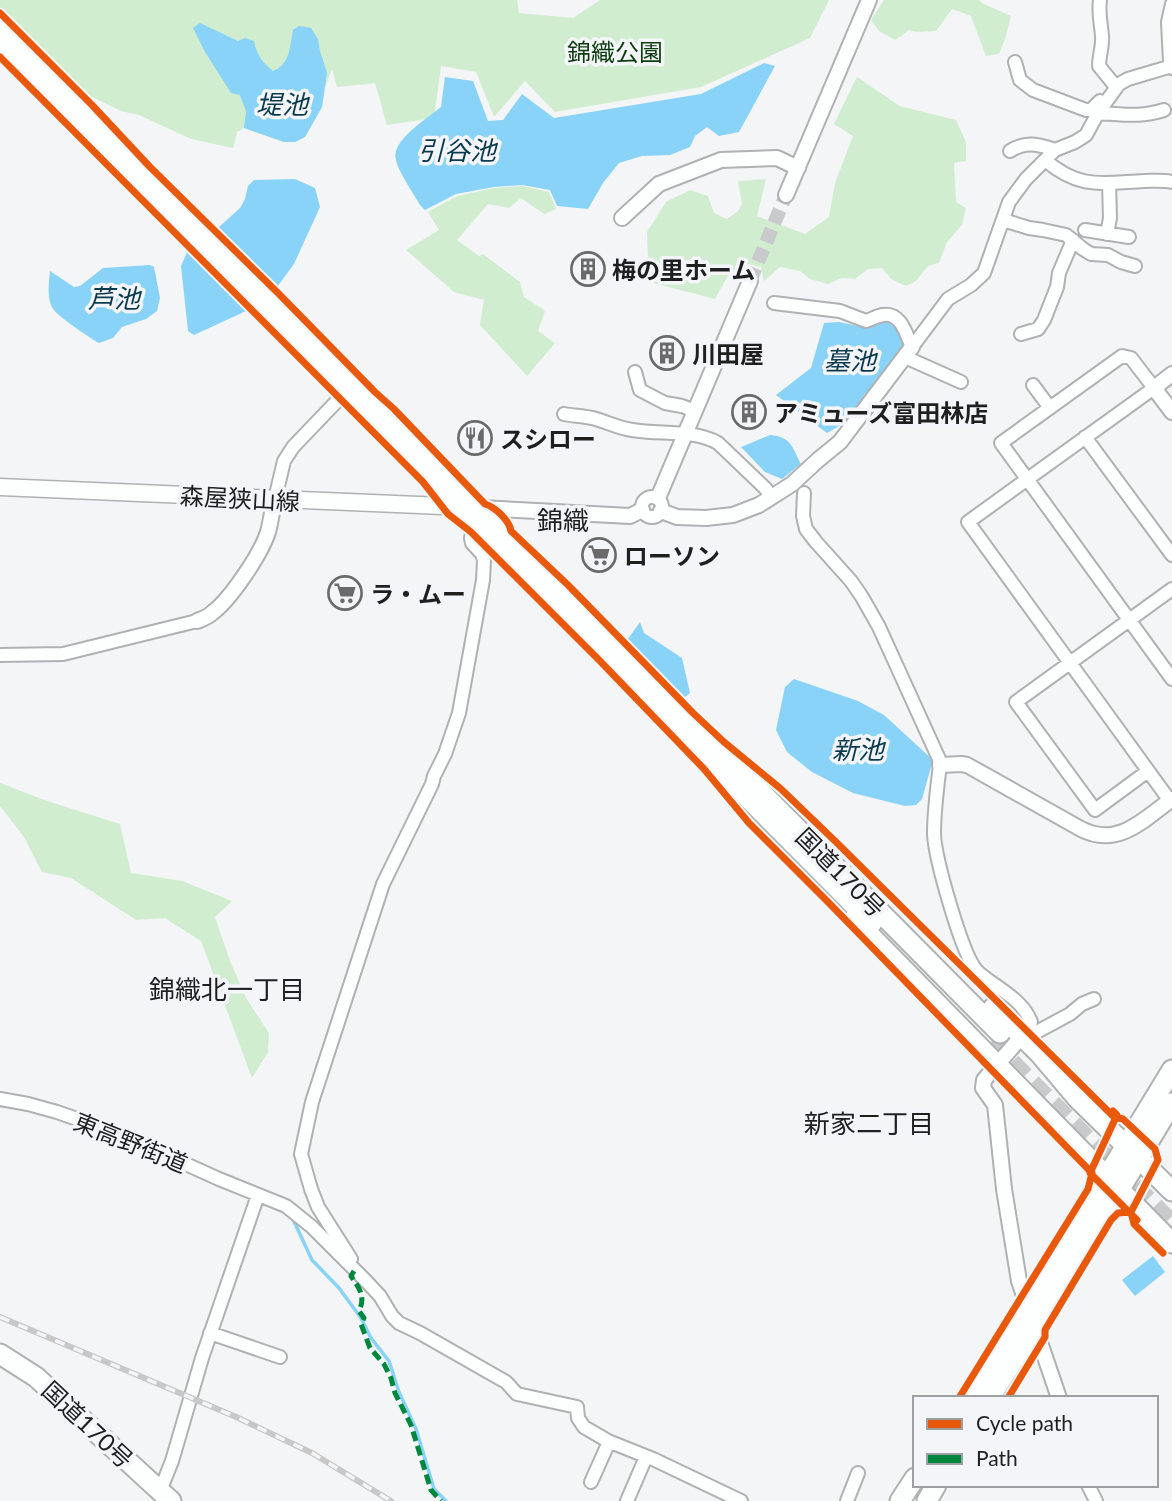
<svg xmlns="http://www.w3.org/2000/svg" width="1172" height="1501" viewBox="0 0 1172 1501" font-family="Lato,'Noto Sans JP',sans-serif">
	<style>
		.green { fill: #d0edcf }
		.water { fill: #88d3f7 }
		.lines { fill: none; stroke-linecap: round; stroke-linejoin: round }
		.stream { stroke: #88d3f7; stroke-width: 3.5 }
		.tertiary-tunnel { stroke: #c9cacc; stroke-width: 14; stroke-dasharray: 14 7; stroke-linecap: butt }
		.trunk-tunnel { stroke: #c9cacc; stroke-width: 19; stroke-dasharray: 19 10; stroke-linecap: butt }
		.minor-casing { stroke: #b0b1b2; stroke-width: 16 }
		.tertiary-casing { stroke: #b0b1b2; stroke-width: 18 }
		.secondary-casing { stroke: #b0b1b2; stroke-width: 19 }
		.trunk-casing { stroke: #b0b1b2; stroke-width: 23 }
		.minor { stroke: #fdfefe; stroke-width: 12 }
		.tertiary { stroke: #fdfefe; stroke-width: 14 }
		.secondary { stroke: #fdfefe; stroke-width: 16 }
		.trunk { stroke: #fdfefe; stroke-width: 19 }
		.rail-casing { stroke: #c8c8c8; stroke-width: 6 }
		.rail { stroke: #f3f5f8; stroke-width: 3.5; stroke-dasharray: 10; stroke-linecap: butt }
		.quiet { stroke: #00873e; stroke-width: 5; stroke-dasharray: 10 5; stroke-linecap: butt }
		.cycleway-casing { stroke: #f3f5f8; stroke-width: 11 }
		.cycleway { stroke: #e8590c; stroke-width: 7 }
		.labels { text-anchor: middle; dominant-baseline: central; stroke-width: 7; stroke-linejoin: round; paint-order: stroke }
		.park-label { font-size: 24px; fill: #0c3c0d; stroke: #f3f5f8 }
		.poi-label { font-size: 24px; font-weight: bold; fill: #1f1f20; stroke: #f3f5f8; text-anchor: start }
		.street-label { font-size: 24px; fill: #1f1f20; stroke: #f3f5f8 }
		.water-label { font-size: 26px; font-style: italic; fill: #093a4e; stroke: #f3f5f8 }
		.neighbourhood-label { font-size: 26px; fill: #1f1f20; stroke: #f3f5f8 }
	</style>
	<rect width="100%" height="100%" fill="#f4f5f7"/>
	<!-- green -->
	<path class="green" d="M0,0h517l2,13 54,5 27,-18h229l-19,38 -109,49 -146,25 -30,-31 -31,36 -18,-45 -35,-6 -7,52 -47,7 -12,-42 -38,4 -5,-18 -7,18 -3,20 -17,30 -10,5h-11l-40,-14 -7,4 -4,16 -42,-9 -52,-24 -18,-4 -37,-18 -25,-18 -59,-59z
		M884,0h95l3,3 29,13 -6,23 -6,15 -13,2 -15,-40 -19,-7 -16,22 -19,1 -8,-2 -14,10 -16,-9 -8,-11z
		M857,77l43,29 56,14 10,22v19l-12,2 2,39 10,6 -4,17 -15,17 -8,21 -11,3 -12,15 -10,5 -15,-7 -9,-11 -14,1 -13,10 -13,-1 -14,6 -18,-5 -10,-8 -20,-4 -16,14 -3,-14 -13,-3 -19,10 -14,25 -62,-16 -5,-25 -1,-26 19,-30 24,-12 18,6 6,17 13,6 11,-8 4,-7 -4,-23 28,-2 -9,37 48,18 24,-17 6,-34 18,-47 -19,-12z
		M522,186l27,6 7,17 -12,5 -23,-16 -12,10 -21,-4 -31,36 22,16 4,-2 37,28 4,15 21,14 -7,20 17,12 -28,33 -47,-51 4,-25 -30,-8 -48,-42 33,-20 -11,-18 29,-16 37,-8z
		M0,783l47,18 73,23 11,49 51,8 50,20 -17,16 15,44 16,37 23,35 -1,19 -16,26 -51,-137 -36,-23 -29,2 -65,-42 -29,-6 -18,-35 -24,-31z"/>
	<!-- water -->
	<path class="water" d="M200,23l38,18 7,-3 9,3c2,13 9,22 19,30 17,-6 17,-25 20,-41l6,-4 12,2 7,11 2,12 7,22 -5,34 -17,30 -10,5h-11l-40,-14 2,-17 -6,-16 -9,-2 -26,-41 -12,-24z
		M764,63l11,3 -36,66 -20,4 -12,-9 -12,9 -5,11 -20,8 -28,1 -23,7 -16,20 -15,26 -31,-3 -7,-16 -28,-5 -28,2 -38,7 -31,16 -5,-5c-6,-11 -22,-34 -24,-45 -6,-19 32,-42 45,-53l4,-30 28,4 15,40 15,-1 19,-26 32,24 147,-24z
		M295,179l20,9 5,19 -26,57 -17,23 -31,24 -52,24 -6,-4 -7,-65 7,-16 30,-22 22,-20 5,-9 3,-13 6,-6z
		M150,265l4,2 6,31 -3,13 -11,8 -24,8 -9,11 -14,5c-9,-5 -40,-26 -45,-33 -8,-10 -5,-27 -4,-39l24,16 6,-1 23,-18z
		M884,321c15,6 16,11 22,25l-25,32 -17,17 -18,27 -19,11 -51,-38 35,-27 13,-45 15,-1 29,6z
		M770,435c22,2 22,12 31,29l-19,15 -17,-7 -24,-25z
		M640,622l4,11 38,25 8,35 -5,4 -57,-58z
		M794,679l64,22 26,14 49,45 -11,39 -6,6 -11,1 -52,-13 -41,-21 -25,-20 -11,-22 9,-43z
		M1153,1256l12,16 -30,24 -13,-16z"/>
	<g class="lines">
		<!-- stream -->
		<path class="stream" d="M292,1217l20,43 27,28 22,30 10,20 18,23 10,31 17,37 18,60 12,12"/>
		<!-- tertiary-tunnel -->
		<path class="tertiary-tunnel" d="M750,281l36,-86"/>
		<!-- trunk-tunnel -->
		<path class="trunk-tunnel" d="M991,1042l181,182"/>
		<!-- minor casing -->
		<g class="minor-casing">
			<path id="minor" d="M1100,0c-2,13 1,23 2,36 1,9 -3,20 -3,30l17,21
				M1172,4l-4,18 2,40 2,6
				M1015,62l5,18 13,10 53,20h5l9,-9
				M1098,113c26,1 40,5 66,-3
				M1010,151c15,-10 29,-7 45,-1
				M1045,160c35,30 57,23 99,21 10,0 19,-1 28,1
				M1003,220l26,8 14,2 23,5 17,14 8,5 17,1 13,7 14,4
				M1085,230l44,7
				M1107,234l3,-16 -1,-35
				M774,303l66,8 26,10c6,-2 11,-5 17,-6 18,-3 23,19 29,32l36,-48 23,-14 13,-12 25,-71 17,-23 29,-29 20,-8 11,-7 12,-22 21,-29 9,-5 44,-13
				M1021,334l17,-5 6,-9 13,-33 2,-14 14,-33
				M905,357l56,25
				M635,372l5,18 25,13 17,3 13,5
				M1033,385l17,23
				M564,414c10,2 22,2 32,5 13,4 23,9 36,11 28,5 61,-1 86,13l48,46 5,9
				M1085,437l87,118
				M804,493l-1,23 3,13 10,13 35,39 11,16 17,30 60,132 1,6c-3,23 -6,46 -6,69 1,24 28,121 43,137 17,16 45,27 54,51l-3,7 5,5 37,-20 12,-10 12,-5
				M642 507a10 10 0 1 1 20 0a10 10 0 1 1-20 0Z
				M275,499l9,-38 9,-14 45,-47 8,-7
				M0,655l63,-1 134,-33
				M1148,771l-53,39 -79,-108 156,-113
				M1170,801l-202,-279c62,-45 124,-90 186,-134l-23,-30 -9,-2 -121,87 171,236
				M0,1099l28,5 29,8 60,21 102,46 67,27 26,21 53,53 15,16 12,20 7,7 21,10 86,49 11,12 60,13 1,11 6,9 24,14 45,18 88,42
				M351,1259l-33,-52 -7,-18 -10,-35 11,-52 71,-218 49,-100 2,-8 11,-22 14,-41 24,-133 1,-20 -2,-6 -10,-11 -1,-5 5,-20
				M210,1333l70,24
				M591,1482l18,-40
				M1088,1485l8,16
				M160,1491l12,-30 30,-103 56,-163
				M627,1501l19,-44
				M847,1501l11,-28"/>
		</g>
		<!-- tertiary casing -->
		<g class="tertiary-casing">
			<path id="tertiary" d="M786,195l83,-195
				M622,218l37,-34 62,-24 56,-2 21,10
				M1172,374l-18,14 18,24
				M658,498l92,-217
				M480,508l150,8 12,-6
				M661,511l16,6 29,1 27,-3 26,-10 33,-21 26,-24 22,-18 72,-95
				M197,621c5,-2 11,-4 15,-8 18,-13 49,-59 56,-81 3,-11 4,-22 7,-33
				M940,765l21,-1 6,1 114,64c37,19 62,-9 91,-30
				M1028,1029l-44,51 -1,8 12,17 9,84 15,92 40,117"/>
		</g>
		<!-- secondary casing -->
		<g class="secondary-casing">
			<path id="secondary" d="M0,487l466,20"/>
		</g>
		<!-- trunk casing -->
		<g class="trunk-casing">
			<path id="trunk" d="M0,25l1000,1008
				M0,45l872,878
				M854,919l318,324
				M993,1008l47,46 38,45 94,92
				M0,1354l36,23 135,124
				M992,1394l70,-109 110,-182
				M975,1398l78,-133 119,-195
				M900,1501l15,-23
				M927,1501l9,-16"/>
		</g>
		<!-- minor -->
		<use href="#minor" class="minor"/>
		<!-- tertiary -->
		<use href="#tertiary" class="tertiary"/>
		<!-- secondary -->
		<use href="#secondary" class="secondary"/>
		<!-- trunk -->
		<use href="#trunk" class="trunk"/>
		<!-- rail casing -->
		<g class="rail-casing">
			<path id="rail" d="M0,1317l234,99 78,37 79,48"/>
		</g>
		<!-- rail -->
		<use href="#rail" class="rail"/>
		<!-- quiet -->
		<path class="quiet" d="M354,1271l-3,5c8,12 15,20 8,35l5,7 -3,6 9,24 14,16 7,14 4,15 16,32 20,65 10,11"/>
		<!-- cycleway casing -->
		<g class="cycleway-casing">
			<path id="cycleway" d="M0,13l92,92 58,62 128,126 97,99 19,17 91,95c10,3 24,16 26,27l57,54 124,127 32,30 57,47 54,52 279,276 9,2 32,30 3,11 -27,52 3,12 29,29
				M0,57l423,425 25,32 23,18 129,129 104,108 45,54 80,80 263,270 -4,16 -129,209
				M1113,1111l4,4 -27,58 47,47
				M1008,1398l37,-61v-7l66,-110 7,-7 13,-1"/>
		</g>
		<!-- cycleway -->
		<use href="#cycleway" class="cycleway"/>
	</g>
	<!-- icons -->
	<defs>
		<g id="building-ring" transform="scale(1.75)"><circle r="9.5" fill="#f3f5f8" stroke="#6a6a6b" stroke-width="1.5"/><path d="M-4-6H4V6H1V3H-1V6H-4ZM-2.5-4.3h1.7v1.8h-1.7ZM.8-4.3h1.7v1.8H.8ZM-2.5-1h1.7V.8h-1.7ZM.8-1h1.7V.8H.8Z" fill="#6a6a6b"/></g>
		<g id="restaurant-ring" transform="scale(1.75)"><circle r="9.5" fill="#f3f5f8" stroke="#6a6a6b" stroke-width="1.5"/><path d="M-5-6h1v4h1v-4h1v4h1v-4h1v5L-1.5 .5V6h-2V.5L-5-1ZM5-6V6H3V1.5H1.5Q1.5-4 5-6Z" fill="#6a6a6b"/></g>
		<g id="supermarket-ring" transform="scale(1.75)"><circle r="9.5" fill="#f3f5f8" stroke="#6a6a6b" stroke-width="1.5"/><path d="M-6-5.5h2.5l.6 2H6L4.5 2H-2.5L-4.4-4H-6ZM-1.5 3.2a1.3 1.3 0 1 0 .1 0ZM3 3.2a1.3 1.3 0 1 0 .1 0Z" fill="#6a6a6b"/></g>
	</defs>
	<g fill-rule="evenodd">
		<use href="#building-ring" x="588" y="269"/>
		<use href="#building-ring" x="667" y="353"/>
		<use href="#building-ring" x="749" y="412"/>
		<use href="#restaurant-ring" x="475" y="438"/>
		<use href="#supermarket-ring" x="599" y="555"/>
		<use href="#supermarket-ring" x="345" y="593"/>
	</g>
	<g class="labels">
		<!-- park labels -->
		<g class="park-label">
			<text x="615" y="51">錦織公園</text>
		</g>
		<!-- poi labels -->
		<g class="poi-label">
			<text x="612" y="269">梅の里ホーム</text>
			<text x="692" y="353">川田屋</text>
			<text x="774" y="412">アミューズ富田林店</text>
			<text x="500" y="438">スシロー</text>
			<text x="624" y="555">ローソン</text>
			<text x="370" y="593">ラ・ムー</text>
		</g>
		<!-- street labels -->
		<g class="street-label">
			<text transform="translate(240 498) rotate(3)">森屋狭山線</text>
			<text transform="translate(841 872) rotate(45)">国道170号</text>
			<text transform="translate(131 1142) rotate(22)">東高野街道</text>
			<text transform="translate(88 1424) rotate(43)">国道170号</text>
		</g>
		<!-- water labels -->
		<g class="water-label">
			<text x="282" y="104">堤池</text>
			<text x="457" y="150">引谷池</text>
			<text x="114" y="298">芦池</text>
			<text x="850" y="360">墓池</text>
			<text x="858" y="749">新池</text>
		</g>
		<!-- neighbourhood labels -->
		<g class="neighbourhood-label">
			<text x="563" y="520">錦織</text>
			<text x="227" y="989">錦織北一丁目</text>
			<text x="869" y="1123">新家二丁目</text>
		</g>
	</g>
	<!-- legend -->
	<rect x="913" y="1396" width="245" height="91" fill="#f3f5f8" stroke="#9e9fa2" stroke-width="2"/>
	<rect x="927" y="1419" width="35" height="10" fill="#e8590c" stroke="#9e9fa2" stroke-width="2"/>
	<text x="976" y="1431" font-size="21" fill="#1f1f20">Cycle path</text>
	<rect x="927" y="1454" width="35" height="10" fill="#00873e" stroke="#9e9fa2" stroke-width="2"/>
	<text x="976" y="1466" font-size="21" fill="#1f1f20">Path</text>
</svg>
